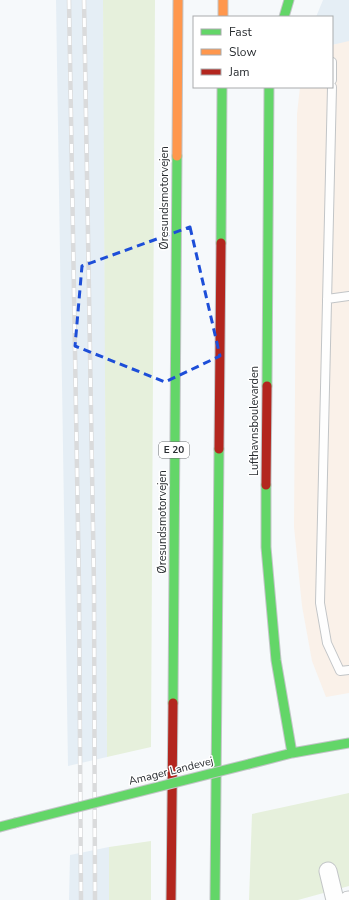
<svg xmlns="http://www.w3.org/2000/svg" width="349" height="900" viewBox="0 0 349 900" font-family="'Nunito Sans',sans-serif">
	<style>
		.built { fill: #e5eef5 }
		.industrial { fill: #faf1e9 }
		.green { fill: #e6f0dc }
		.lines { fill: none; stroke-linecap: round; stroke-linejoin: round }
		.lane-casing { stroke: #c2c5c7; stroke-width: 10 }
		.street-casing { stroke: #c2c5c7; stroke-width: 19 }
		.fast-casing { stroke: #c2c5c7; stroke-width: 11 }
		.slow-casing { stroke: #c2c5c7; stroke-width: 11 }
		.jam-casing { stroke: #c2c5c7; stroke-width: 11 }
		.lane { stroke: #fefefe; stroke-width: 8 }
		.street { stroke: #fefefe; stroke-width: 17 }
		.fast { stroke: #63d668; stroke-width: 9 }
		.slow { stroke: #ff974d; stroke-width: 9 }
		.jam { stroke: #b3261e; stroke-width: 9 }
		.rail-casing { stroke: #dadbdc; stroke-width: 4.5 }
		.rail { stroke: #fff; stroke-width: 3; stroke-dasharray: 9; stroke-linecap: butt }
		.fast-bridge-casing { stroke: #c2c5c7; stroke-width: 11; stroke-linecap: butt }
		.fast-bridge { stroke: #63d668; stroke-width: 9 }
		.marked { fill: none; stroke: #1d4ed8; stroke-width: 3; stroke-dasharray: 8 5; stroke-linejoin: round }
		.labels { text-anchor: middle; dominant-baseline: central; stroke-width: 3; stroke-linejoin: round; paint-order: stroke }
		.shield { fill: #fff; stroke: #696c6f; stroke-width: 1 }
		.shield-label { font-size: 10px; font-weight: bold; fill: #292d31 }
		.street-label { font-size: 11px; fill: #292d31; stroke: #fff }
	</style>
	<rect width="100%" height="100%" fill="#f6f9fb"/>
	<!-- built -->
	<path class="built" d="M56,0h47l1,93 3,664 -39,9z
		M323,0h26v42l-17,3v-28h-16z
		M109,847v53h-40l1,-45z"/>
	<!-- industrial -->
	<path class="industrial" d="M349,41v652l-23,4 -14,-36 -10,-55 -8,-79 3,-413 3,-27h32v-42z"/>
	<!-- green -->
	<path class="green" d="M103,0h52l-4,747 -44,10z
		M349,793v93l-51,14h-49l3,-86z
		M151,841v59h-42v-53z"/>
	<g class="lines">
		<!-- lane casing -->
		<g class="lane-casing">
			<path id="lane" d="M332,80v-18
				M332,87l-12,516 7,40 13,28 9,-1
				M327,299l22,-3"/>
		</g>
		<!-- street casing -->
		<g class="street-casing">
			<path id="street" d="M328,871l7,29
				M348,900h1"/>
		</g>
		<!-- fast casing -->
		<g class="fast-casing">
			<path id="fast" d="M284,17l5,-17
				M221,243l1,-156
				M267,386l2,-299
				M266,485v62l10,113 16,93
				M173,703l4,-547
				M249,764l43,-11 57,-10
				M0,827l15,-4
				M215,900l4,-451"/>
		</g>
		<!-- slow casing -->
		<g class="slow-casing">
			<path id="slow" d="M223,0v17
				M177,156l1,-156"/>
		</g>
		<!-- jam casing -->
		<g class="jam-casing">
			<path id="jam" d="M219,449l2,-206
				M266,485l1,-99
				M171,900l2,-197"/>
		</g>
		<!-- lane -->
		<use href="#lane" class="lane"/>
		<!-- street -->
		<use href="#street" class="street"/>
		<!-- fast -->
		<use href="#fast" class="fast"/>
		<!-- slow -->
		<use href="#slow" class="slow"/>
		<!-- jam -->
		<use href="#jam" class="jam"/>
		<!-- rail casing -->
		<g class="rail-casing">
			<path id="rail" d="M69,0l10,587 2,313
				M84,0l10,587 1,313"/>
		</g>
		<!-- rail -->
		<use href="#rail" class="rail"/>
		<!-- fast-bridge casing -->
		<g class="fast-bridge-casing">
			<path id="fast-bridge" d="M15,823l234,-59"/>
		</g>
		<!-- fast-bridge -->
		<use href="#fast-bridge" class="fast-bridge"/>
	</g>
	<!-- marked area -->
	<path class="marked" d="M190,227l30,129 -55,26 -90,-36 7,-80z"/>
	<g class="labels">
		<!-- shield labels -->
		<rect class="shield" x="159" y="442" width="30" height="16" rx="3"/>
		<g class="shield-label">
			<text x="174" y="450">E 20</text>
		</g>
		<!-- street labels -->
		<g class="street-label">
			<text transform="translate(164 198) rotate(-90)">Øresundsmotorvejen</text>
			<text transform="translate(254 421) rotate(-90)">Lufthavnsboulevarden</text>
			<text transform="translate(162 522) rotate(-90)">Øresundsmotorvejen</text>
			<text transform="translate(171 771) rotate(-14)">Amager Landevej</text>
		</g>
	</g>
	<!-- legend -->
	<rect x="193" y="16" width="140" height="72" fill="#ffffff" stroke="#a9abad"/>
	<rect x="201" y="29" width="20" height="6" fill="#63d668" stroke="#a9abad"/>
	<text x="229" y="36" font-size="12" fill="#292d31">Fast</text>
	<rect x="201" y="49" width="20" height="6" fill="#ff974d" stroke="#a9abad"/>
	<text x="229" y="56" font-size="12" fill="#292d31">Slow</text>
	<rect x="201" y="69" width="20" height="6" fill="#b3261e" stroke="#a9abad"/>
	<text x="229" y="76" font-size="12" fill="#292d31">Jam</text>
</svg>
